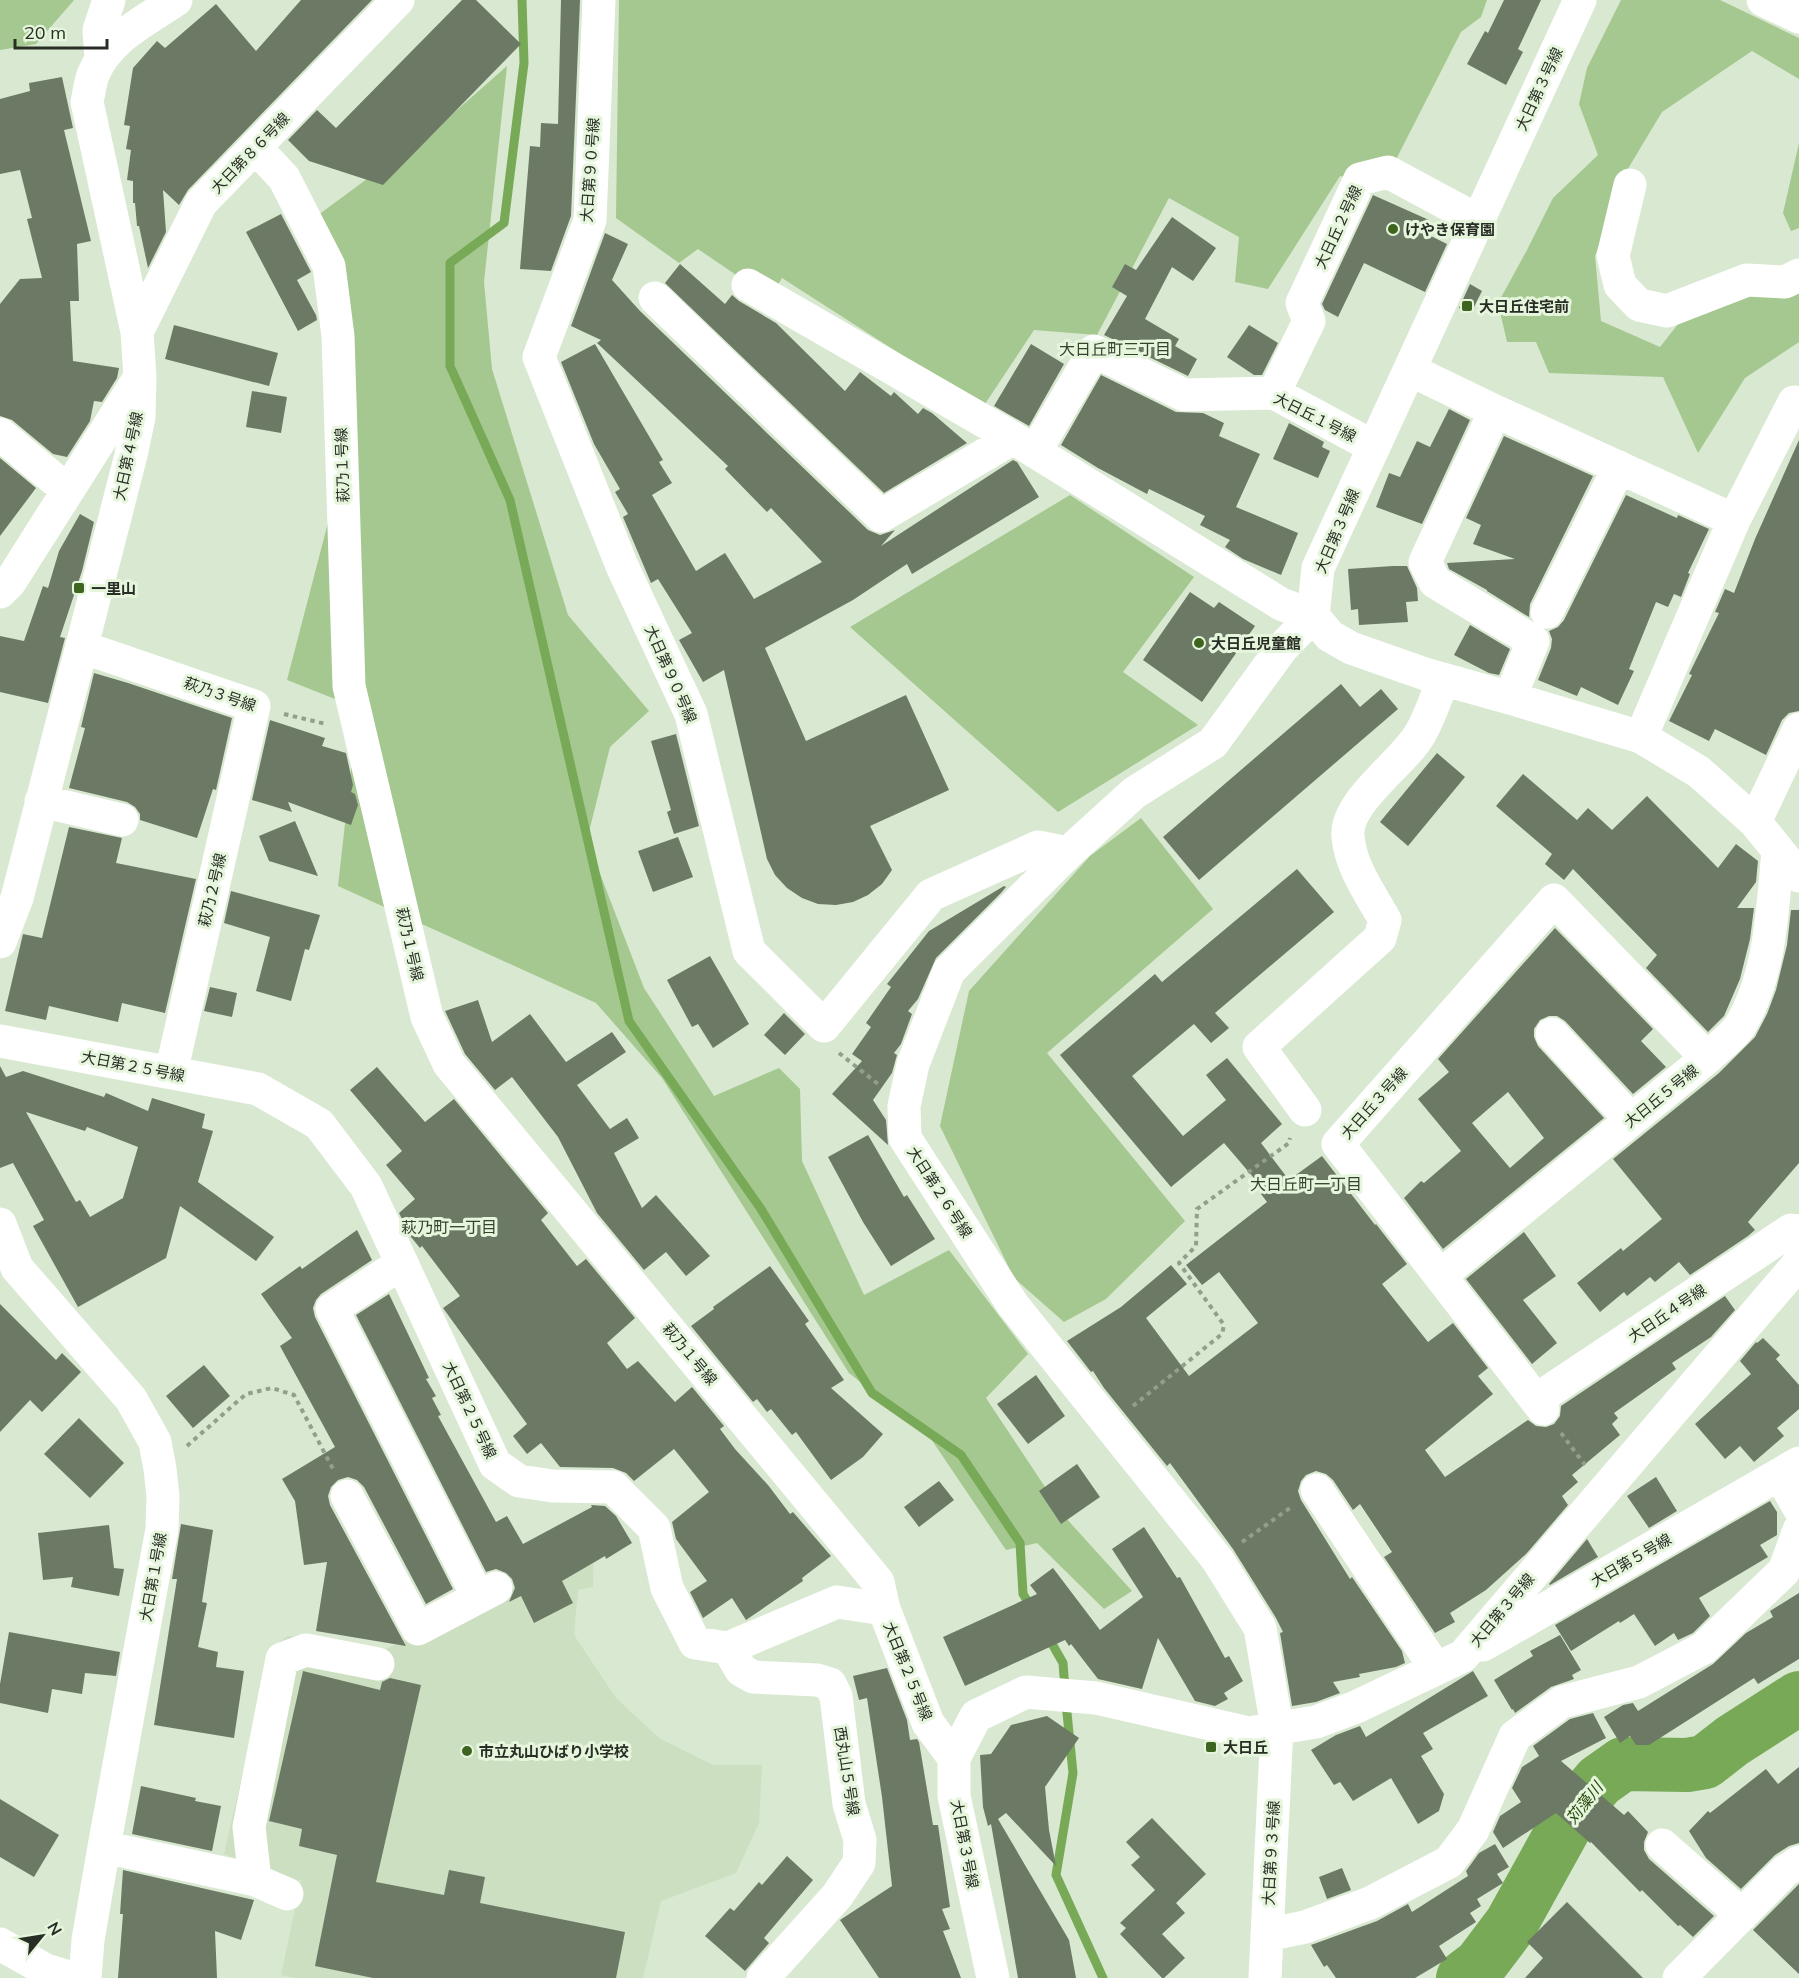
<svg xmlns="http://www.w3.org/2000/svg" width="1799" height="1978" viewBox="0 0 1799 1978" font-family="Mulish,'Noto Sans JP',sans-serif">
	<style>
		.built { fill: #ccdfc1 }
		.green { fill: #a4c88f }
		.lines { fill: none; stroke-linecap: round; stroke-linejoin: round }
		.stream { stroke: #77a956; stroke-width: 9 }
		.river { stroke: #77a956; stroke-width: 54 }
		.building { fill: #6c7a65; fill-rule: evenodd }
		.path { stroke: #939e8c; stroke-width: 4; stroke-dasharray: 4.5 4.5; stroke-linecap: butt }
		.minor { stroke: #fff; stroke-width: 33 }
		.poi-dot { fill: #3d6520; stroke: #e6f6dd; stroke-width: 2 }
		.labels { text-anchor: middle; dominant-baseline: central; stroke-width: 6; stroke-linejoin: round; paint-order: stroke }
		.street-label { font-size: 15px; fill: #282e25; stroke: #e6f6dd }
		.poi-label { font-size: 15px; font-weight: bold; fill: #282e25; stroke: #e6f6dd; text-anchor: start }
		.neighbourhood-label { font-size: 16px; fill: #36422e; stroke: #e6f6dd }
		.water-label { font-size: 16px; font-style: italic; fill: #26470b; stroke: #e6f6dd }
	</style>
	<rect width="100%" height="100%" fill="#d9e8d0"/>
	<!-- built -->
	<path class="built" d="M594,1549l-1,38 -15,3 -4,45 42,63 43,40 54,27h49l-3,58 -23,50 -75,28 -18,77h-349l-13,-3 20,-94 -77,-27 48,-207 16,-11 98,13z"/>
	<!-- green -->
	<path class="green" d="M0,0h74l-38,44 -36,6z
		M619,0h868l-6,17 -20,15 -78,153 -43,-9 -72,113 -33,-7 4,-45 -70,-39 -72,137 -63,-5 -51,77 -201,-129 -12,20 -72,-49 -19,14 -63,-45z
		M1621,0h99l79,38v41l-47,-28 -90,61 -33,55 -34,89 6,65 59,26 37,-47 102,-37v79l-54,36 -47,75 -35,-76 -114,-4 -13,-31h-29l-9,-39 29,-53 26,-52 45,-43 -19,-51 8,-36z
		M507,66l-23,216 8,87 76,246 81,96 -39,36 -23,93 57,148 70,108 65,-28 21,21 2,72 62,134 85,-45 79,104 -42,44 79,119 67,74 -28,18 -67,-66 -31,7 -77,-114 -80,-63 -187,-295 -66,-75 -258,-117 20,-178 -71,-28 44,-169 -6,-228 -19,-59 134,-99z
		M1799,143v85l-8,3 -8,-18z
		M1070,495l124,82 -71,95 75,53 -140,87 -208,-185z
		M1141,818l72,91 -166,144 138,168 -79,78 -42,23 -50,-44 -74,-152 29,-135 121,-135z"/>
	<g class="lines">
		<!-- stream -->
		<path class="stream" d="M522,0l2,63 -20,160 -54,40v103l60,134 119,521 132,188 111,184 89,62 59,88 3,51 8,13
			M1047,1635l16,28 2,26
			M1066,1703l7,70 -17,102 47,103"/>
		<!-- river -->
		<path class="river" d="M1463,1978l17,-13 31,-41 62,-112 26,-31 24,-17 64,1 18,-3 27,-21 67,-43"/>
	</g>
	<!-- building -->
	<path class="building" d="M301,0h71l-184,190 -9,15 -16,-15 3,42 -18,36 -9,-42h-2l-2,-23h-2v-22l-6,-1 4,-30 -5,-1 4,-23 -6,-1 9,-57 24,-27 8,7 51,-44 40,47z
		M462,0h14l45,44 -138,141 -74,-24 -21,-21 29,-30 19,18z
		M561,0h19l-9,216 -20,55 -31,-2 10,-123 10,1 1,-24 17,1z
		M1504,0h37l-23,49 5,3 -17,33 -39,-21 18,-33 3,2z
		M62,77l11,51 -9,2 27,111 -14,3 2,57h-9l3,60 46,7 -2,10 -15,24 -8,-1 -4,20 -23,36 -14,-3 -41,-34 -12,-4v-112l20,-25 22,-1 -15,-59 5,-1 -12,-48 -20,4v-75l30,-8 -1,-8z
		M1373,195l56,25 -6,12 24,12 -22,48 -61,-29 -26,54 -13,-7 -3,-6z
		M281,214l30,58 -14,8 19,35 1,5 -19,11 -52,-99z
		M1172,217l44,31 -23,33 -21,-14 -27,52 34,20 -4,7 22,13 -9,17 -84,-41 23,-39 -15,-9 13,-23 11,6z
		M605,233l23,11 -16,36 28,31 228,219 12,5 15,-5 -14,16 132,-86 4,2 22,35 -127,77 -5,-10 -54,36 -88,48 41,93 100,-46 43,95 -79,36 22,44 -10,14 -14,11 -15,7 -17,3 -18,-1 -16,-6 -15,-10 -12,-13 -8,-16 -43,-189 -21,12 -24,-42 13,-7 -34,-54 -7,4 -28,-66 5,-3 -13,-22 5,-3 -26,-45 -33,-82 34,-18 68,116 -4,2 13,21 -20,12 44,76 29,-18 29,46 68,-37 -51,-54 -4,4 -42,-43 3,-3 -131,-123 4,-3 -30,-14z
		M680,264l45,40 7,-9 7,6 37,22 69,68 15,-19 31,24 3,-4 24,22 5,-6 9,5 35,30 -83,50 -219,-210z
		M1470,284l12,7 -11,22 -12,-5z
		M174,325l104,28 -9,33 -104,-27z
		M1249,325l29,18 -16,32h-8l-27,-18z
		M1031,344l33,20 -35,62 -35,-20z
		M1101,375l75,37 27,1 21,10 -5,13 41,18 -24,53 62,26 -17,42 -38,-16 -18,-12 5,-7 -30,-15 5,-9 -56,-27 -2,5 -49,-26 -37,-23z
		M252,391l35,6 -6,36 -35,-6z
		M1449,409l21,11 -48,104 -46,-17 13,-34 11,4 17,-36 13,6z
		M1289,423l35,19 -2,5 8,4 -12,27 -45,-19z
		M1504,436l89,40 -63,128 -1,13 -42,-26v-1l-38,-21 -2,-6 68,-4 -42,-15 8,-19 -15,-7z
		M1799,440v271l-10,2 -7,7 -16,35 -51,-26 -6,12 -40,-20 23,-46 -3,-1 30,-61 -4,-1 10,-23 9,4 21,-54z
		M0,458l36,30 -36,48z
		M1626,495l51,23 1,-3 31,14 -21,44 2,1 -9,23 -7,-3 -6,13 -12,-5 -27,67 5,2 -16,34 -37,-18 -4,9 -39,-16 13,-32 1,-9 -3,-8 9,-4 6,-7z
		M80,514l14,8 -12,49 -22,66 5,1 -17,65 -48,-11v-56l24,5 19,-55 5,2 11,-37z
		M1393,566h14l10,22 1,13 -12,1 2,20 -49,3 -1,-16 -7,1 -3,-41z
		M1190,592l24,16 5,-6 36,24 -53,76 -59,-42z
		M1470,625l40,24 -11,26 -10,-2 -35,-18z
		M94,673l34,10 104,35 -16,72 -3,-1 -16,49 -57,-18v-6l-5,-7 -8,-5 -58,-14 16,-60 -4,-1z
		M1341,684l19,23 21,-18 17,20 -199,171 -36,-43z
		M270,720l55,18 -3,8 24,7 7,32 -2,7 4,2 3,11 -7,20 -63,-23 4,10 -40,-12z
		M676,734l23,92 -25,8 -7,-22 4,-2 -20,-69z
		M1437,753l28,24 -57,69 -28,-24z
		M1523,774l54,46 11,-12 24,22 35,-34 71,72 18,-24 22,17 -2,21 -19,26h17l-4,31 -10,40 -16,37 -16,16 -62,-64 11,-13 -84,-86 -9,11 -19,-16 7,-10 -56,-48z
		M295,821l23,55 -49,-15 -10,-25z
		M69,827l53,11 -6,25 80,16 -31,134 -43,-10 -4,19 -69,-16 -3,14 -41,-9 18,-77 19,4z
		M678,837l15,40 -40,15 -15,-41z
		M1297,869l37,43 -119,101 14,15 -18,15 -17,-19 -62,52 51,60 43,-36 -20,-25 21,-17 55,66 -21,19 28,37 33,-24 53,69 1,-1 31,40 -25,20 46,58 25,-19 35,45 -10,8 15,18 -68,56 20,27 83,-57 8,6 10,1 8,-3 6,-8 1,-10 164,-110 10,14 -24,27 -39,26 4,6 -62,44 4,5 -6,6 8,11 -48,40 6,7 -16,14 6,9 -41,48 -41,37 -36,23 5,9 -20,11 -51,-76 8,-5 -32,-48 -7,6 -20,-30 -7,-6 -10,-3 -10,4 -5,6 -3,10 3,9 49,79 2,-2 50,74 3,12 -9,4 -37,7 1,3 -27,5 7,11 -24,9 -24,4 -12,-73 3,-1 -7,-14 -43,-69 -63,-86 -3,3 -63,-78 -11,-17 -2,1 -24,-31 54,-34 50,-42 16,19 -41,34 43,58 69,-53 -39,-51 -17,13 -16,-20 81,-63 -6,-8 4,-3 -41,-48 -53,44 -111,-132 95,-81 7,8z
		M1004,886l2,1 -5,6 -65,65 -18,41 -10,12 4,3 -11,30 -7,9 3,2 -5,18 -19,27 13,20 2,25 -56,-51 30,-33 -10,-7 19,-27 -5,-4 25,-36 -4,-3 42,-53z
		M231,891l89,24 -11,35 -4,-1 -14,52 -35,-10 14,-54 -46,-14z
		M1791,910h8v253l-51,59 7,8 -7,6 -58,39 -11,-13 -24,20 -5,-5 -23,19 -3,-4 -24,20 -23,-29 44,-35 2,3 39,-32 -49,-60 106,-86 36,-36 12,-23 9,-24 11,-45z
		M1555,928l98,101 -12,12 25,26 -33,27 -68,-73 -8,-5h-8l-9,4 -6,9v8l4,9 66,72 -161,131 -39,-51 17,-17 3,2 37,-32 -43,-52 31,-27 -11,-13zM1508,1092l36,46 -34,30 -38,-45z
		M710,956l39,68 -36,24 -15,-24 -6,3 -25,-47z
		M210,987l27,6 -5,24 -28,-6z
		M478,1000l14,42 38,-28 36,48 46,-30 14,20 -49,33 33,44 17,-11 12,20 -25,15 28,55 14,-13 54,61 -24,20 -20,-24 -22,18 -47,-57 -39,-76 -46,-60 -17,13 -30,-36 -20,-43z
		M784,1013l21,21 -20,21 -21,-20z
		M0,1066l6,11 17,-6 81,26 2,-4 42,18 4,-13 53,16 -3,14 11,3 -15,51 76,55 -18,24 -76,-55 -14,52 -88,49 -45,-81 11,-6 -31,-57 -13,5zM26,1112l59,19 2,-4 51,20 -15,51 -33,19 -10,-17 -4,2z
		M377,1067l48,55 29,-23 94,114 -7,7 36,46 9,-7 49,59 -28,25 20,26 11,-8 37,41 17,-15 32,39 -4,3 15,20 33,36 22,29 3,-2 38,44 -29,22 1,3 -57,39 -14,-22 -29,20 -13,-26 17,-11 -31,-42 -4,-17 37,-30 -35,-43 -40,32 -8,-8 -13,-5 -53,-1 -19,-24 -14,11 -14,-18 14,-12 -84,-116 17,-12 -38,-50 -2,2 -9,-11 -12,-24 16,-14 -29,-34 16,-14 -52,-61z
		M868,1135l36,62 3,-2 28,44 -44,27 -28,-44 -35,-65z
		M357,1230l15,30 -51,34 -5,6 -3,8 2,9 138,272 -27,15 -62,-117 -7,-7 -9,-3 -10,3 -7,7 -3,9 2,9 76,141 -90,-15 11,-69 -23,3 -9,-64 -13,-22 53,-32 -55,-101 12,-8 -31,-44 39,-28 2,3z
		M1524,1232l32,44 -33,24 34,43 -25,21 -66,-85z
		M770,1266l39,55 -4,3 39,56 -13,8 52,46 -20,23 -32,23 -35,-48 -4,3 -21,-26 -4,3 -10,-13 -4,3 -62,-76 23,-17 -1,-2z
		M389,1294l40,84 -3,1 10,17 -4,2 9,17 -3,1 58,106 11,-6 16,28 69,-37 -1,-2 14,1 11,10 16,27 -26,16 -1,-3 -43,25 11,22 -39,20 -13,-27 -12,6 6,-14 -3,-9 -6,-6 -10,-4 -10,3 -130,-257z
		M0,1304l56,56 6,-7 19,19 -39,40 -12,-12 -30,32z
		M1763,1338l17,17 -4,4 23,26v24l-22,19 7,8 -30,26 -14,-16 -15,13 -30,-35 56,-50 -11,-13 16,-19 1,1z
		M204,1365l26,31 -37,32 -27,-32z
		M1036,1375l29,41 -37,28 -31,-40z
		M79,1418l45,45 -34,35 -46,-44z
		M1077,1464l23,33 -39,27 -22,-33z
		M1656,1477l21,34 -28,17 -22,-32z
		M939,1481l15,19 -35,27 -15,-20z
		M1770,1501l7,11v23l-17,10 8,12 -69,41 11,18 -17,17 -15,7 -4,-7 -19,13 -21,-32 -14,9 -1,-2 -48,30 -16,-26z
		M181,1524l32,6 -11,72 5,1 -9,44 20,5 -2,15 28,4 -10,67 -80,-13 23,-146h-5z
		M109,1525l5,43 10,1 -5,27 -48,-9 2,-10 -30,3 -5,-47z
		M1144,1527l33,51 3,-1 45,81 4,-2 14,25 -19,12 4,6 -13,7 -20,-5 -37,-63 -16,51 -44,-10 -27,-35 -2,2 -4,-6 -100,46 -22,-49 94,-43 -7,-9 23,-17 47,62 43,-33 -31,-48z
		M1587,1539l11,18 -48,28 -1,-1z
		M1799,1593v66l-41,25 -4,-6 -105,67h-13l-6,-9 -10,7 -16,-26 19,-12 10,-2 5,8 75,-47 33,-31 27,-16 -3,-6z
		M9,1632l111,20 -4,24 -31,-3 -3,21 -30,-5 -4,24 -48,-10v-19z
		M1560,1635l21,35 -9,5 2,4 -23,8 -36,26 -2,-4 -1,1 -18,-30 39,-24 -3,-5z
		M887,1668l20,52 3,20 7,-1 2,3 14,83h5l12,82 -8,2 8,20 -7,2 18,47h-82l-39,-58 52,-34 -10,-89 -15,-99 -8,2 -6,-24z
		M303,1671l77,19 2,-8 8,-4 31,7 -45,197 68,13 5,-25 36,7 -5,26 145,29 -9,46h-243l-58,-12 22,-111 -38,-9 3,-17 -33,-8z
		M1473,1671l15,25 -65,37 10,16 -12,7 23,38 -5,17 -21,13 -27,-46 -38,23 -13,-19 -6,3 -23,-35 25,-15 24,-9 6,11z
		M1593,1713l13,25 -45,23 63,54 4,-4 20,21 -4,10v8l5,9 65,57 -21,21 -13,-12 -2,1 -36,-36 -2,2 -49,-50 -1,1 -34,-30 -53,35 -10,-16 7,-16 21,-14 -9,-14 10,-21 17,-11 -6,-10 37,-27z
		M1047,1716l32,22 -34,49 4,43 7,36 -50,-53 -8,6 71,121 7,38h-58l-27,-154 -3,2 -5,-19 -3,-52 11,-1 20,-29z
		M1799,1767v76l-10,3 -14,9 -34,34 -35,-31 -17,-27 19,-20 2,2 56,-44 12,15z
		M141,1786l55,12 -1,3 26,5 -9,45 -80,-17z
		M0,1799l59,36 -25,42 -34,-20z
		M1152,1818l54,56 -30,29 9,10 -23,21 23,24 -21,20h-2l-42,-44 6,-6 -6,-5 35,-33 -24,-25 9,-8 -14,-15z
		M1495,1844l14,23 -12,7 6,9 -26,16 4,7 -11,7 6,9 -37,24 8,13 -32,19h-79l-9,-13 -3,2 -13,-22 66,-24 31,-17 4,8 56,-36 -2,-5 13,-18z
		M787,1856l26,24 -49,58 5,5 -24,28 -40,-35 25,-28 4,3 25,-29 3,3z
		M1342,1868l9,22 -24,9 -8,-22z
		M123,1870l131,30 -13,40 -26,-9 2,47h-99l5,-64h-3z
		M1799,1884v90l-46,-44z
		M1567,1902l76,76h-118l18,-20 -16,-16z"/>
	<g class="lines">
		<!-- path -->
		<path class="path" d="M284,714l42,10
			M839,1053l39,31
			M1133,1406l89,-72 2,-9 -45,-62 17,-17 1,-37 92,-66 1,-5
			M1561,1433l24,32
			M187,1446l59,-52 26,-6 22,7 39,74
			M1242,1542l48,-34"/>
		<!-- minor -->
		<path class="minor" d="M599,0l-9,220 -51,137 83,209 69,148 58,237 75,75 107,-131 107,-48 30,6
			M1580,0l-262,568 -5,48 17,20 21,12 77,27 82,23 131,39 58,35 56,50 44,54
			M1763,0l36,17
			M101,58l-2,-28 10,-30
			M255,147l29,31 45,88 9,70 11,350 78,331 22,47 429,518 6,27
			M1630,185l-17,71 7,29 19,20 28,6 80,-31 38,2 14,-7
			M748,285l265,153 268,166 32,12 -31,32 -69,95 -79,50 -66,60 -119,118 -36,93 -9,42 1,32 108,167 204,254 43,69 17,99 -12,251
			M655,298l226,218 132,-78
			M137,332l64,-129 197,-203
			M1410,370l85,41 239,109
			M1274,393l35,-72 -7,-18 58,-124 28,-7 91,49
			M1495,411l-70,151 10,20 98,59 -23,57
			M0,434l67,56
			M1035,452l59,-101 90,44 90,-2 100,54
			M0,592l10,-10 130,-205
			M1547,612l72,-145
			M82,647l172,59 -83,367
			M1641,737l93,-217 60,-118 5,3
			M41,801l81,19
			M1755,822l44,-93
			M0,942l17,-44 114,-443 8,-38 1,-40 -3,-45 -50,-230c2,-9 3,-19 6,-27 15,-37 51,-53 83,-75
			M1552,1034l79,86
			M0,1041l258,48 61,35 47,62 129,278 24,17 34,5 60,1 41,41 13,60 28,55 33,5 109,-46 47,7 44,114 26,35
			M1305,1110l-46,-63 121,-109 5,-18c-15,-27 -34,-52 -37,-83 -4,-35 55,-73 72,-103 10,-17 16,-36 23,-55
			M0,1224l17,44 114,131 24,43 5,27 3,27 -1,33 -58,318 -16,93 -3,38
			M402,1263l-70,46 146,288
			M1440,1276l267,-218c10,-10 25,-20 33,-32 31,-52 32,-115 38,-174
			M1536,1400l255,-170 8,1
			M1543,1409l-205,-265 216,-244 153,158
			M1780,1475l19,33
			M1317,1490l119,179
			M347,1496l71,133 78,-41
			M1483,1645l316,-182
			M728,1648l13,22 12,7 64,3 13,4 6,12 13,108 11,36 -1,23 -22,33 -74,82
			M1662,1845l80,70
			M104,1847l151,33 32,14
			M255,1880l-6,-53 33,-168 24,-9 72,14
			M1267,1935l38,-8 65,-24 79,-41 24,-32 42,-94 47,-34 77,-20 65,-34 80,-77 15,-41
			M0,1944l46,26 27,8
			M993,1978l-39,-182v-38l22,-42 50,-24 70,6 153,35 67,-11 40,-15 107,-51 336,-393
			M1679,1978l106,-107 14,-9"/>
	</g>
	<!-- markers -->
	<g class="poi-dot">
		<circle cx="1393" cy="229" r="6"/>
		<rect x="1461" y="300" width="12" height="12" rx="3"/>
		<rect x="73" y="582" width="12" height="12" rx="3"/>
		<circle cx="1199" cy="643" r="6"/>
		<rect x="1205" y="1741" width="12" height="12" rx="3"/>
		<circle cx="467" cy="1751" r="6"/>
	</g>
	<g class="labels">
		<!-- street labels -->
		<g class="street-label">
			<text transform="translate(1539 89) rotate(-65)">大日第３号線</text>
			<text transform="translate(250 153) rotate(-46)">大日第８６号線</text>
			<text transform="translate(590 170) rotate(-86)">大日第９０号線</text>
			<text transform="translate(1338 227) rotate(-65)">大日丘２号線</text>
			<text transform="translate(1315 417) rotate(27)">大日丘１号線</text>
			<text transform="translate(128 456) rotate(-78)">大日第４号線</text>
			<text transform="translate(342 465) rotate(-92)">萩乃１号線</text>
			<text transform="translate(1337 531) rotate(-67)">大日第３号線</text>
			<text transform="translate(671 674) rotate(66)">大日第９０号線</text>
			<text transform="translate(220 694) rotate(19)">萩乃３号線</text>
			<text transform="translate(212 890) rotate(-77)">萩乃２号線</text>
			<text transform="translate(410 944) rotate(77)">萩乃１号線</text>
			<text transform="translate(133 1066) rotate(11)">大日第２５号線</text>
			<text transform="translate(1661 1096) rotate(-39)">大日丘５号線</text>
			<text transform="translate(1374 1103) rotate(-48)">大日丘３号線</text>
			<text transform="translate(940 1192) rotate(57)">大日第２６号線</text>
			<text transform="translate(1667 1313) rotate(-34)">大日丘４号線</text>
			<text transform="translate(690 1354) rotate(50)">萩乃１号線</text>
			<text transform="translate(470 1410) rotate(65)">大日第２５号線</text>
			<text transform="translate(1631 1560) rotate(-30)">大日第５号線</text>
			<text transform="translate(153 1577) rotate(-80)">大日第１号線</text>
			<text transform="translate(1502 1610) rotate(-50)">大日第３号線</text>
			<text transform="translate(908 1671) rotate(68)">大日第２５号線</text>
			<text transform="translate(847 1771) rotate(81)">西丸山５号線</text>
			<text transform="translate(965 1844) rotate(79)">大日第３号線</text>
			<text transform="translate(1271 1853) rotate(-87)">大日第９３号線</text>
		</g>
		<!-- poi labels -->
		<g class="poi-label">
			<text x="1405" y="229">けやき保育園</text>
			<text x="1479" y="306">大日丘住宅前</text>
			<text x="91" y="588">一里山</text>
			<text x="1211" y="643">大日丘児童館</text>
			<text x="1223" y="1747">大日丘</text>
			<text x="479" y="1751">市立丸山ひばり小学校</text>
		</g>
		<!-- neighbourhood labels -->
		<g class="neighbourhood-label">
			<text x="1115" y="349">大日丘町三丁目</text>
			<text x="1306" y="1184">大日丘町一丁目</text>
			<text x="449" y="1227">萩乃町一丁目</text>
		</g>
		<!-- water labels -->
		<g class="water-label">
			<text transform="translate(1584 1803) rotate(-52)">苅藻川</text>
		</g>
	</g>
	<!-- north arrow -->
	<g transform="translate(42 1936) rotate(60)" stroke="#e6f6dd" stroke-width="4.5" paint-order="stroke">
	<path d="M0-4.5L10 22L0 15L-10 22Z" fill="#282e25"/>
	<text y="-9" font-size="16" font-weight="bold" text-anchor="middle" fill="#282e25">N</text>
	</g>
	<!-- scale -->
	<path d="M15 39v9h92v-9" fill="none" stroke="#282e25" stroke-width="3"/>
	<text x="24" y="39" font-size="18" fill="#282e25" stroke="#e6f6dd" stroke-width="4.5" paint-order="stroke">20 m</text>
</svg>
